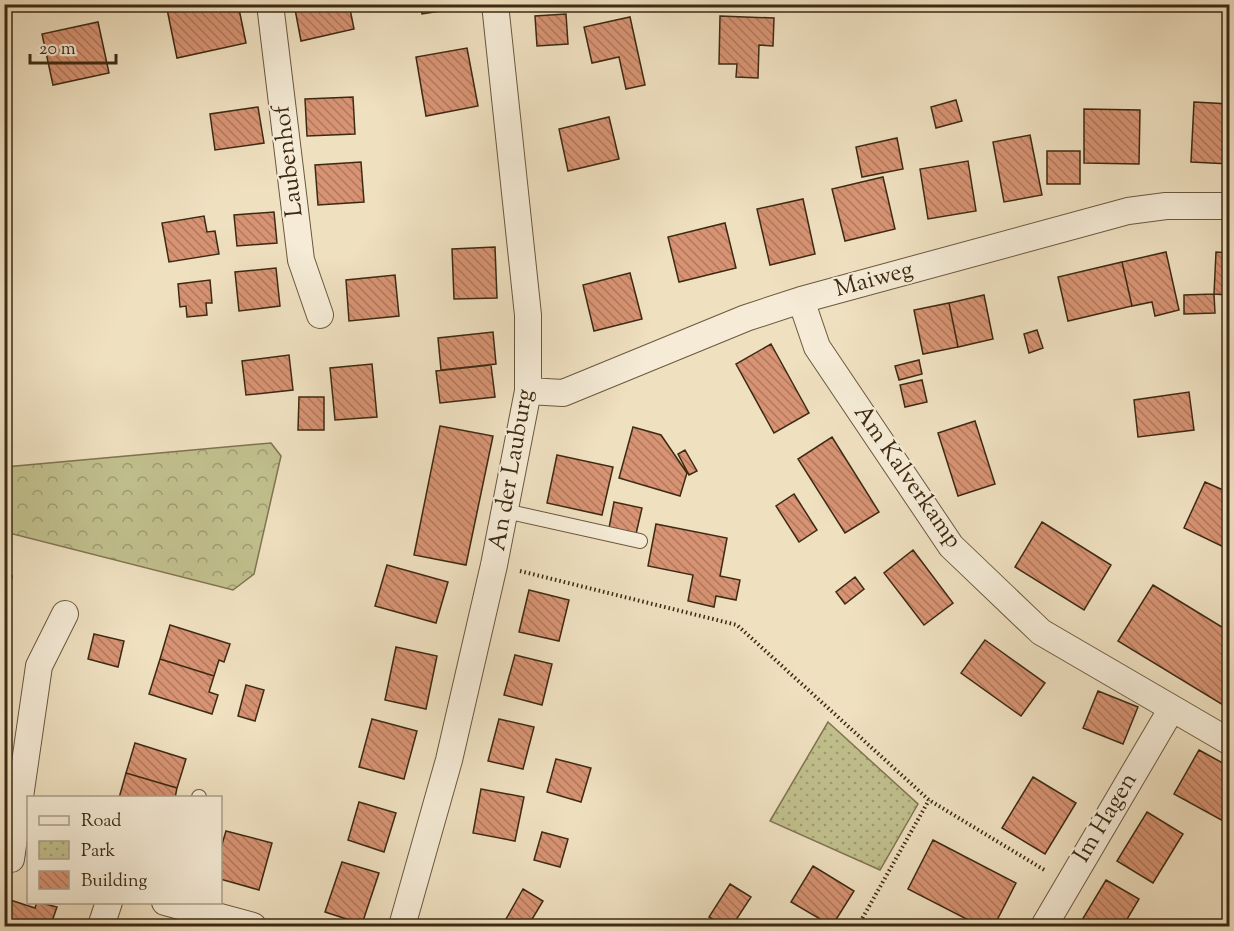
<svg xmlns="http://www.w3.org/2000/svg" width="1234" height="931" viewBox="0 0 1234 931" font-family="'Sorts Mill Goudy',serif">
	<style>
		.forest { fill: url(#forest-crowns); stroke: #7f7550; stroke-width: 1.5 }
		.park { fill: url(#park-dots); stroke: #7f7550; stroke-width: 1.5 }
		.building { fill: url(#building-back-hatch); stroke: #3d2a13; stroke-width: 1.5 }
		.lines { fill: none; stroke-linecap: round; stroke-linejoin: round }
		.service-casing { stroke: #6a583e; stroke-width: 16 }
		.minor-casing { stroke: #6a583e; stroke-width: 28 }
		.path { stroke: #3d2a13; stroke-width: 4; stroke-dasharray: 1.5 3; stroke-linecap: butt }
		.service { stroke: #f5ebd6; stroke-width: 14 }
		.minor { stroke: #f5ebd6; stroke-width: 26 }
		.labels { text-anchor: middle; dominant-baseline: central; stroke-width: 4.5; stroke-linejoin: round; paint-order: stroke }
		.street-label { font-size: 24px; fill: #3d2a13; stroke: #f5ebd6 }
	</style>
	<defs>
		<pattern id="forest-crowns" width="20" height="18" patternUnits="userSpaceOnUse" patternTransform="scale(1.5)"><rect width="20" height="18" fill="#c1c08d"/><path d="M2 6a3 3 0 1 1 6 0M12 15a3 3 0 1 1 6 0" fill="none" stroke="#9e9c72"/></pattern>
		<pattern id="park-dots" width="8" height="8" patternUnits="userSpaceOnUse" patternTransform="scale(1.5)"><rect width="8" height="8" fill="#c1c08d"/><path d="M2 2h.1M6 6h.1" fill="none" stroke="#9e9c72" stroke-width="1.8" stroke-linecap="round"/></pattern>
		<pattern id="building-back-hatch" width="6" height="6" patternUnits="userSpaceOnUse" patternTransform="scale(1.5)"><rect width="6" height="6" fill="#d79373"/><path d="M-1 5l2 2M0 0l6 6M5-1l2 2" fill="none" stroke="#b0785d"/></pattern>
	</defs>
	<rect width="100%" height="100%" fill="#efe0c0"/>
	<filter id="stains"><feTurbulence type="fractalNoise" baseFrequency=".00333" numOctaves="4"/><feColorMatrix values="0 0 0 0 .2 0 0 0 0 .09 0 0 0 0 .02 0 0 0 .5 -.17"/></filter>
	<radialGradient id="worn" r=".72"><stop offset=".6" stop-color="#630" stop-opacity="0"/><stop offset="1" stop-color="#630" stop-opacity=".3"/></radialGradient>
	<!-- forest -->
	<path class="forest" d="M271,443l10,13 -27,118 -21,16 -228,-58v-65z"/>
	<!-- park -->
	<path class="park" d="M828,722l90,82 -38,66 -110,-49z"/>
	<!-- building -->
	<path class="building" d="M190,4h48l8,39 -69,15 -10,-49z
		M294,4h55l5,25 -53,12z
		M421,4h44v3l-43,7z
		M566,14l2,30 -31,2 -2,-30z
		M720,16l54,2 -1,28 -14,-1 -1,33 -22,-1 1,-13h-18z
		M630,17l15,68 -19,4 -7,-32 -27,6 -8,-36z
		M98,22l11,51 -56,12 -11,-51z
		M467,48l11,58 -52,10 -10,-59z
		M353,97l2,37 -48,2 -2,-37z
		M956,100l6,21 -26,7 -5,-21z
		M1194,102l36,2v60l-39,-2z
		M258,107l6,36 -49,7 -5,-36z
		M1084,109l56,1 -1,54 -55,-1z
		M609,117l10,42 -51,12 -9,-42z
		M1030,135l12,60 -38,7 -11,-60z
		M897,138l6,31 -41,8 -6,-30z
		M1047,151h33v33h-33z
		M968,161l8,50 -48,8 -8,-50z
		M361,162l3,40 -46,3 -3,-40z
		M883,177l12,52 -50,12 -13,-52z
		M803,199l12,55 -45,11 -13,-56z
		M274,212l3,31 -40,3 -3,-31z
		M204,216l3,16 8,-1 4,23 -50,8 -7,-39z
		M725,223l11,45 -57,14 -11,-45z
		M1230,243v60l-2,-8 -14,-1 2,-42 13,1z
		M495,247l2,51 -43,1 -2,-50z
		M1166,252l13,58 -24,6 -3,-14 -20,4 -10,-44z
		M1122,262l10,44 -64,15 -10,-44z
		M276,268l4,38 -41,5 -4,-39z
		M630,273l12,46 -48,12 -11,-46z
		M395,275l4,41 -50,5 -3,-41z
		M210,280l2,23h-6l1,12 -20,2 -1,-11 -6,1 -2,-23z
		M1214,294l1,19 -31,1v-19z
		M984,295l9,44 -35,8 -9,-44z
		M949,303l9,44 -35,7 -9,-44z
		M1037,330l6,18 -14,5 -5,-19z
		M493,332l3,32 -55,6 -3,-32z
		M771,344l38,69 -35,20 -38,-69z
		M289,355l4,35 -47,5 -4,-34z
		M919,360l3,14 -23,6 -4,-14z
		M372,364l5,53 -42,3 -5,-52z
		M491,365l4,32 -55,6 -4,-32z
		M922,380l5,22 -22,5 -5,-22z
		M1189,392l5,38 -56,7 -4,-37z
		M299,397h25v33h-26z
		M975,421l20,63 -37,12 -20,-63z
		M440,426l53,10 -27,129 -52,-10z
		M633,427l28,8 26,38 -7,23 -61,-18z
		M832,437l47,75 -34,21 -47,-74z
		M685,450l12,21 -8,4 -11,-21z
		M557,455l56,12 -11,48 -55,-12z
		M1205,482l25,11v57l-46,-22z
		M794,494l23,36 -18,12 -23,-36z
		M614,502l28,6 -6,26 -27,-6z
		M1042,522l69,43 -27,45 -69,-43z
		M656,524l71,14 -7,38 20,4 -4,20 -20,-4 -2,11 -26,-6 5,-26 -45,-9z
		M913,550l40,53 -29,22 -40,-52z
		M387,565l61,17 -12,41 -61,-17z
		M4,575l8,1 -6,34h-2z
		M855,577l9,12 -19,15 -9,-12z
		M1153,585l77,47 -2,76 -110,-67z
		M529,590l40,10 -10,41 -40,-9z
		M170,625l60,19 -6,18 -5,-2 -5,16 -54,-17z
		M94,634l30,7 -6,26 -30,-8z
		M985,640l60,43 -24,33 -60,-43z
		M396,647l41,9 -11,53 -41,-9z
		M515,655l37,9 -10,41 -38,-10z
		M160,659l54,17 -5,16 9,3 -6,19 -63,-20z
		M246,685l18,5 -9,31 -17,-5z
		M1098,691l40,16 -15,37 -40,-16z
		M372,719l45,12 -13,48 -45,-12z
		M499,719l35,8 -11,42 -35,-8z
		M135,743l51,16 -9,29 -51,-15z
		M1199,750l31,17v46l-5,9 -51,-28z
		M556,759l35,9 -10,34 -34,-10z
		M126,773l51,15 -2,10h-56z
		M1033,777l43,26 -31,51 -43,-26z
		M481,789l43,8 -9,44 -42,-8z
		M359,802l37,11 -12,39 -36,-12z
		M1147,812l36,22 -30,49 -36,-22z
		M226,831l46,12 -13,47 -39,-11v-28z
		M542,832l26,7 -8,28 -26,-7z
		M933,840l83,43 -22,43h-14l-72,-37z
		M342,862l37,11 -17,51 -37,-12z
		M813,866l41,25 -22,35 -41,-24z
		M1106,880l33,19 -16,27h-41l-3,-1z
		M730,884l21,13 -19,29h-8l-15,-9z
		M523,889l20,12 -15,25h-26z
		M4,898l31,10 2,-6 20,5 -6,17 -8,-2 -2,4h-37z"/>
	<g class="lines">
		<!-- service casing -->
		<g class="service-casing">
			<path id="service" d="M505,511l135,30
				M199,798v-1"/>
		</g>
		<!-- minor casing -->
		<g class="minor-casing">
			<path id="minor" d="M270,4l31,256 19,55
				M801,300l16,47 134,199 90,86 189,110
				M528,391l35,2 183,-75 55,-18 327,-89 38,-5h64
				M11,859l28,-193 26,-52
				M165,902l88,24
				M101,926l8,-24
				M402,926l47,-166 45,-195 34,-174v-76l-33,-311
				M1044,926l127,-216"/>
		</g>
		<!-- path -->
		<path class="path" d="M520,571l217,54 192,175 117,71
			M858,926l71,-126"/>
		<!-- service -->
		<use href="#service" class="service"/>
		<!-- minor -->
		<use href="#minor" class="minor"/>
	</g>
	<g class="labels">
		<!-- street labels -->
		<g class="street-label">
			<text transform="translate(289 161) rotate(-97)">Laubenhof</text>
			<text transform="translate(874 280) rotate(-15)">Maiweg</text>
			<text transform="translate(512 470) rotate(-80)">An der Lauburg</text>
			<text transform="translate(907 477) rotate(55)">Am Kalverkamp</text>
			<text transform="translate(1106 818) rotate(-59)">Im Hagen</text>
		</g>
	</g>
	<!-- margin -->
	<rect width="1234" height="931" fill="none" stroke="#efe0c0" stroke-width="24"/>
	<rect x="6" y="6" width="1222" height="919" fill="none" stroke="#3d2a13" stroke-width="3"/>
	<rect x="12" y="12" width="1210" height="907" fill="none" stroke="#3d2a13" stroke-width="1.5"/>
	<!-- legend -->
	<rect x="27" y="796" width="195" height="108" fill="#f5ebd6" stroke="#ab9e88" stroke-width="1.5"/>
	<rect x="39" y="816" width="30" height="9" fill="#f5ebd6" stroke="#ab9e88" stroke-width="1.5"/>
	<text x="81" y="826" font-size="18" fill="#3d2a13">Road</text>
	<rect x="39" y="841" width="30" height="18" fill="url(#park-dots)" stroke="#ab9e88" stroke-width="1.5"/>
	<text x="81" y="856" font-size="18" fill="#3d2a13">Park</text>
	<rect x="39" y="871" width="30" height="18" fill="url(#building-back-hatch)" stroke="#ab9e88" stroke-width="1.5"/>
	<text x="81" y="886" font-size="18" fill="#3d2a13">Building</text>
	<!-- scale -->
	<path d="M30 54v9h86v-9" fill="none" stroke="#3d2a13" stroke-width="3"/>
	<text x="39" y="54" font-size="18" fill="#3d2a13" stroke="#f5ebd6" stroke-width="4.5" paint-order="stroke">20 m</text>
	<rect width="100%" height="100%" filter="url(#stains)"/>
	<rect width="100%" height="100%" fill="url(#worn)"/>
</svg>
